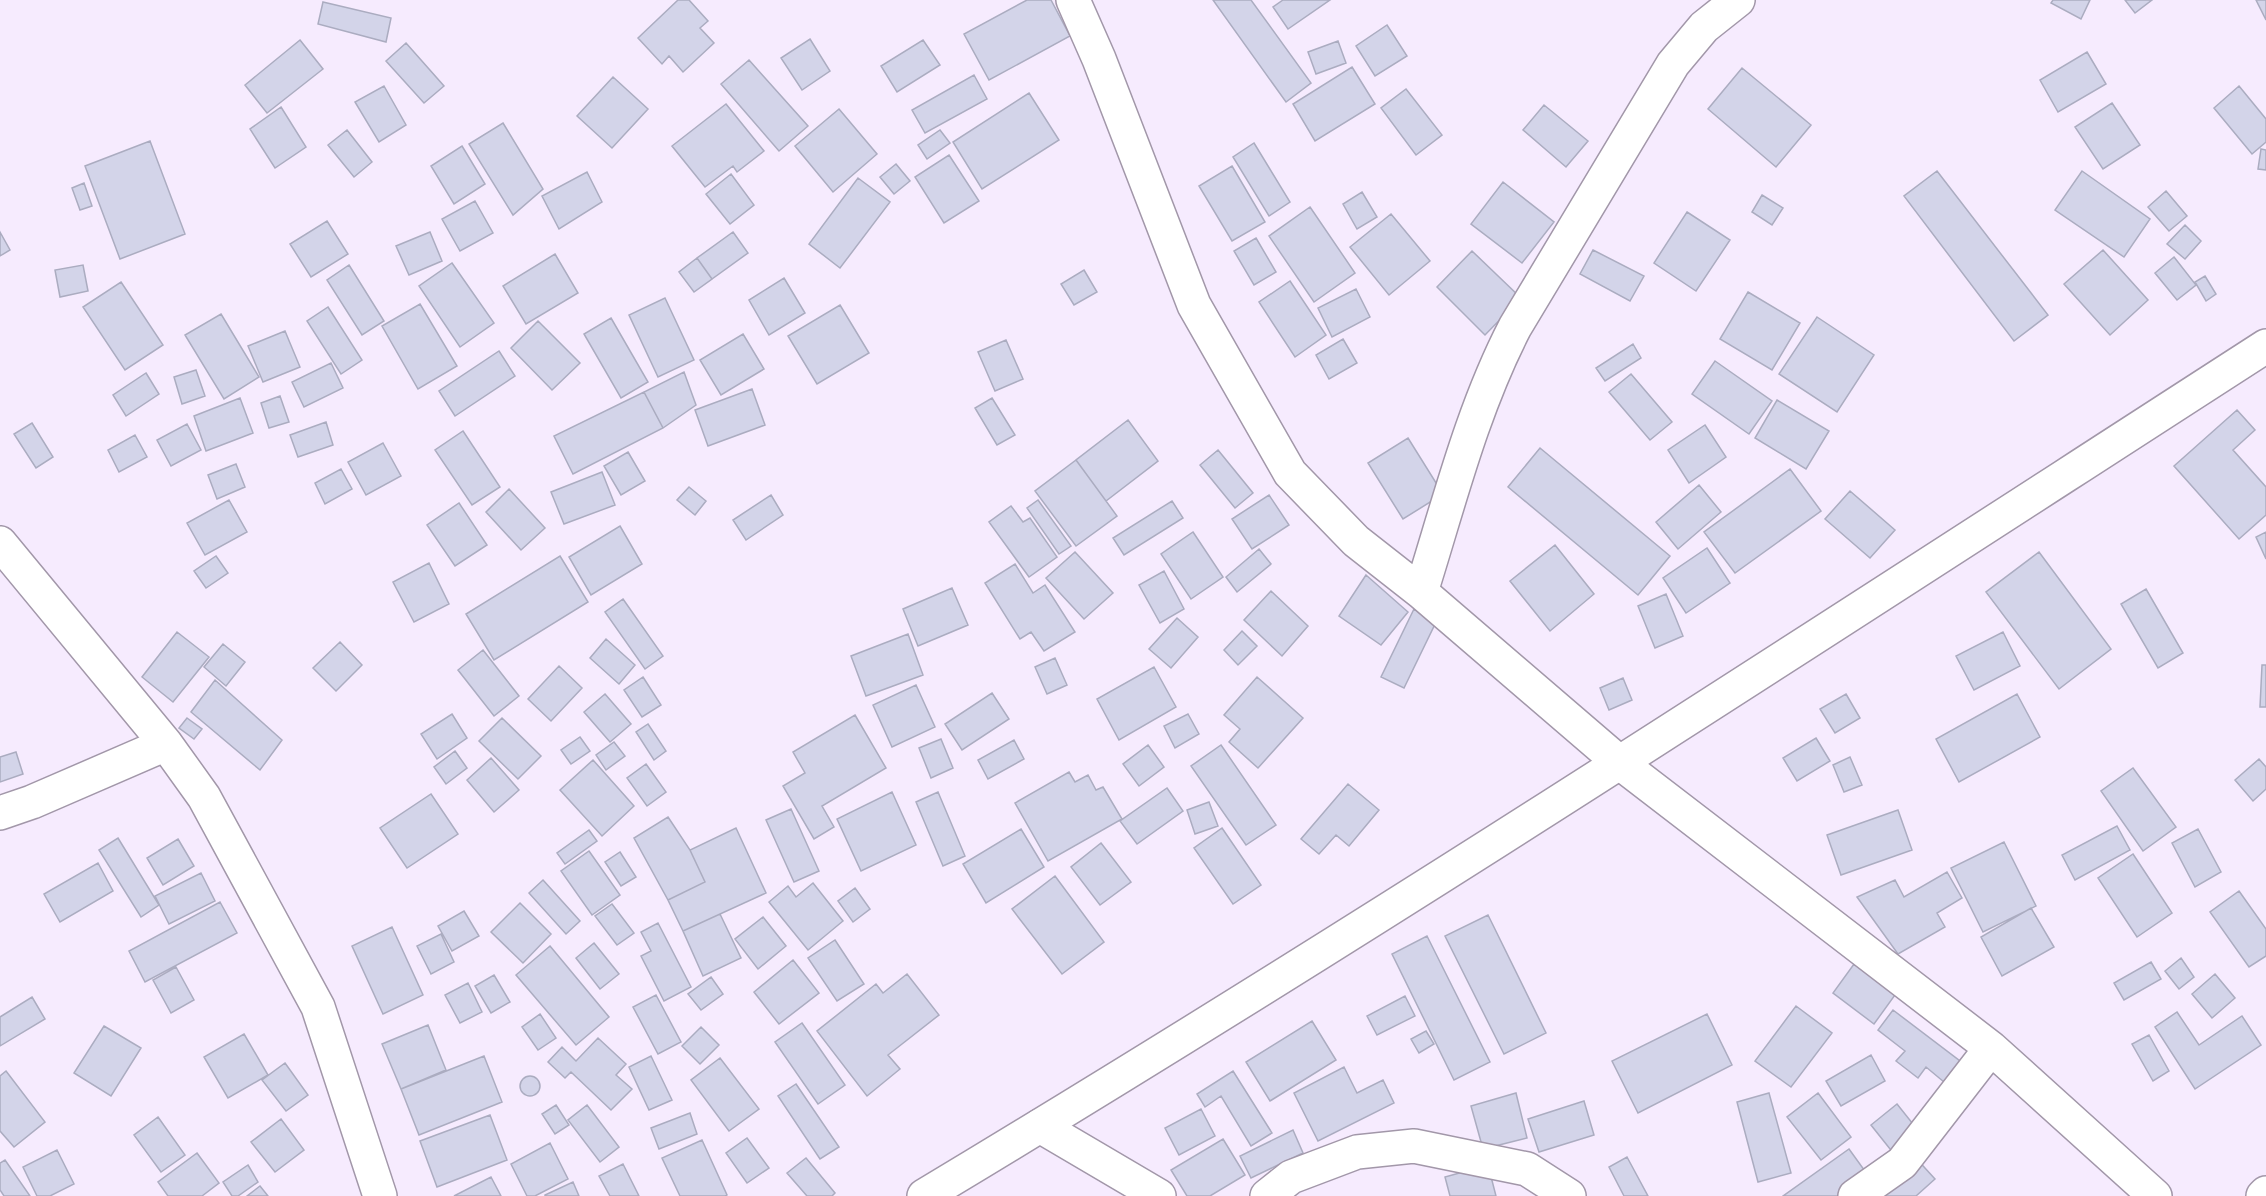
<svg xmlns="http://www.w3.org/2000/svg" width="2266" height="1196" viewBox="0 0 2266 1196" font-family="Poppins,sans-serif">
	<style>
		.building { fill: #d3d4e9; stroke: #abacc0; stroke-width: 1.5 }
		.lines { fill: none; stroke-linecap: round; stroke-linejoin: round }
		.street-casing { stroke: #a297a9; stroke-width: 36 }
		.secondary-casing { stroke: #a297a9; stroke-width: 36 }
		.street { stroke: #fff; stroke-width: 33 }
		.secondary { stroke: #fff; stroke-width: 33 }
	</style>
	<rect width="100%" height="100%" fill="#f6ebfe"/>
	<!-- building -->
	<path class="building" d="M678,0h11l19,21 -8,7 14,15 -31,29 -14,-16 -7,8 -24,-26z
		M1027,0h24l19,36 -81,44 -25,-46z
		M1213,0h38l60,83 -25,19z
		M1283,0h47l-42,29 -15,-22z
		M2053,0h37l-9,19 -30,-16z
		M2125,0h27l-17,13z
		M2256,0h10v20z
		M323,2l68,16 -5,24 -68,-18z
		M1387,25l20,31 -32,20 -19,-30z
		M810,39l20,32 -28,19 -21,-32z
		M300,40l23,29 -56,44 -22,-28z
		M923,40l17,25 -43,27 -16,-26z
		M1338,41l8,22 -30,11 -8,-22z
		M406,43l38,43 -20,17 -38,-42z
		M2087,52l19,32 -48,28 -18,-32z
		M749,60l59,66 -29,25 -58,-67z
		M1352,67l23,37 -60,37 -22,-37z
		M1742,68l69,57 -35,42 -68,-58z
		M974,75l13,24 -62,34 -13,-23z
		M613,77l35,32 -36,39 -35,-32z
		M384,86l22,39 -27,17 -24,-40z
		M2239,86l27,33v23l-14,12 -38,-46z
		M1406,89l36,46 -26,20 -35,-47z
		M1029,93l30,47 -77,49 -29,-47z
		M2112,103l28,42 -37,24 -28,-42z
		M726,104l38,47 -27,21 -4,-6 -28,21 -33,-41z
		M1544,105l44,36 -22,26 -43,-37z
		M281,107l25,40 -31,21 -25,-39z
		M839,109l38,45 -44,38 -38,-46z
		M503,123l40,66 -30,26 -44,-71z
		M347,130l25,32 -18,15 -26,-32z
		M940,130l10,13 -23,16 -9,-14z
		M150,141l35,93 -65,25 -35,-93z
		M1254,143l36,59 -21,14 -36,-59z
		M462,146l23,38 -31,20 -23,-38z
		M2261,149l5,1v20l-8,-1z
		M949,155l30,46 -35,22 -29,-46z
		M896,164l14,17 -16,13 -14,-17z
		M1232,166l33,56 -33,19 -33,-55z
		M1937,171l111,144 -34,26 -110,-145z
		M2082,171l68,48 -26,38 -69,-47z
		M587,172l15,30 -43,27 -17,-33z
		M731,174l23,31 -24,19 -24,-30z
		M858,178l32,24 -50,66 -31,-24z
		M1503,182l51,40 -32,41 -51,-39z
		M84,183l8,23 -12,4 -8,-22z
		M2166,191l21,25 -18,15 -21,-24z
		M1362,192l15,25 -20,12 -14,-25z
		M1762,195l21,13 -11,17 -20,-13z
		M475,201l18,32 -33,18 -18,-32z
		M1310,207l45,66 -41,29 -45,-66z
		M1687,212l43,28 -34,51 -42,-28z
		M1391,214l39,47 -41,34 -39,-48z
		M327,221l21,33 -37,23 -21,-33z
		M2185,225l16,16 -16,18 -18,-15z
		M0,232l10,18 -10,6z
		M430,232l12,29 -33,14 -13,-29z
		M733,232l15,21 -36,26 -15,-21z
		M1256,238l20,34 -22,13 -20,-34z
		M1593,250l51,26 -14,25 -50,-27z
		M2103,250l45,50 -38,35 -46,-51z
		M1472,251l49,47 -36,37 -48,-48z
		M555,254l23,39 -52,31 -23,-38z
		M2174,257l22,28 -19,15 -22,-27z
		M697,258l15,21 -18,13 -15,-20z
		M452,263l42,60 -34,24 -41,-61z
		M83,265l5,26 -28,6 -5,-27z
		M349,265l35,56 -22,14 -35,-55z
		M1084,270l13,22 -23,13 -13,-21z
		M2205,276l11,18 -10,7 -11,-19z
		M784,278l21,35 -36,22 -20,-35z
		M1290,281l36,54 -31,22 -36,-55z
		M121,282l42,63 -38,25 -42,-63z
		M1356,289l14,28 -38,20 -14,-29z
		M1748,292l52,31 -28,47 -52,-31z
		M665,298l29,62 -36,17 -29,-62z
		M420,304l37,62 -39,23 -36,-63z
		M840,305l29,48 -52,31 -29,-48z
		M328,307l34,53 -21,14 -34,-53z
		M221,314l38,63 -35,22 -39,-64z
		M1817,317l57,38 -37,57 -58,-38z
		M611,318l37,64 -27,16 -37,-64z
		M538,321l42,42 -28,27 -41,-42z
		M285,331l15,36 -37,15 -15,-36z
		M743,334l21,35 -43,26 -21,-35z
		M1343,339l14,24 -28,16 -13,-24z
		M1006,340l17,39 -28,12 -17,-39z
		M1633,344l8,14 -36,23 -9,-13z
		M499,351l16,25 -60,40 -16,-25z
		M1715,361l57,40 -23,33 -57,-40z
		M331,363l12,25 -39,19 -12,-25z
		M196,370l9,26 -23,8 -8,-27z
		M684,372l12,33 -33,23 -19,-36z
		M146,373l13,21 -33,22 -13,-21z
		M1631,374l41,48 -22,18 -41,-48z
		M752,389l13,36 -57,21 -13,-36z
		M644,392l19,36 -90,46 -19,-38z
		M280,396l9,26 -20,6 -8,-25z
		M240,398l13,35 -47,18 -12,-35z
		M992,398l23,37 -18,10 -22,-37z
		M1777,400l52,31 -23,38 -51,-31z
		M2237,410l18,20 -22,20 33,37v28l-27,24 -65,-73z
		M1128,420l30,41 -52,40 -30,-41z
		M326,422l7,23 -35,12 -8,-22z
		M32,423l21,34 -17,11 -22,-34z
		M187,424l14,26 -30,16 -14,-26z
		M1705,425l21,32 -37,26 -21,-33z
		M463,431l37,56 -28,18 -37,-55z
		M135,435l12,22 -28,15 -11,-22z
		M1408,438l35,56 -40,25 -35,-56z
		M383,443l18,33 -35,19 -18,-33z
		M1540,448l130,108 -32,39 -130,-108z
		M1218,450l35,43 -18,15 -35,-43z
		M628,452l17,29 -24,14 -17,-29z
		M1076,460l41,56 -41,30 -41,-55z
		M236,464l9,23 -28,12 -9,-24z
		M341,469l11,20 -27,15 -10,-21z
		M1790,469l31,42 -86,62 -31,-41z
		M602,472l13,33 -51,19 -13,-32z
		M1699,485l22,27 -43,37 -22,-27z
		M689,487l17,14 -11,14 -18,-15z
		M509,489l36,39 -24,22 -35,-38z
		M1850,491l45,39 -25,28 -45,-39z
		M771,495l12,20 -37,25 -13,-20z
		M1269,495l20,30 -37,24 -20,-30z
		M229,500l18,32 -42,23 -18,-32z
		M1038,500l33,46 -12,8 -32,-46z
		M1172,501l11,17 -59,37 -11,-17z
		M459,503l28,42 -32,21 -28,-41z
		M1011,506l12,16 7,-4 27,39 -28,20 -40,-55z
		M620,526l22,38 -51,31 -22,-38z
		M1193,532l30,45 -32,22 -30,-45z
		M2266,532v27l-10,-22z
		M1555,545l39,49 -44,37 -40,-50z
		M1707,548l23,35 -44,30 -23,-35z
		M1259,549l12,15 -34,28 -11,-15z
		M1075,552l38,41 -29,26 -38,-41z
		M2039,552l72,97 -52,40 -73,-97z
		M216,556l12,17 -22,15 -12,-17z
		M560,556l28,46 -94,58 -28,-46z
		M429,563l20,41 -35,18 -21,-40z
		M1015,564l18,29 12,-8 30,47 -31,19 -13,-19 -11,7 -35,-56z
		M1164,571l20,38 -24,14 -21,-38z
		M1366,575l42,37 -27,33 -42,-29z
		M952,588l16,37 -50,21 -15,-37z
		M2146,589l37,64 -25,15 -37,-64z
		M1271,591l37,35 -26,30 -38,-36z
		M1666,594l17,42 -28,12 -17,-42z
		M623,599l40,57 -18,13 -40,-57z
		M1414,609l23,11 -33,68 -23,-11z
		M1177,618l21,19 -27,31 -22,-19z
		M1242,631l15,15 -19,19 -14,-15z
		M177,632l32,25 -36,45 -31,-25z
		M2003,632l17,34 -46,24 -18,-34z
		M908,634l15,41 -57,21 -15,-40z
		M606,639l29,26 -16,19 -29,-26z
		M340,642l22,23 -26,26 -23,-23z
		M223,644l22,18 -19,24 -22,-19z
		M483,650l36,46 -25,20 -36,-46z
		M1055,658l12,27 -20,9 -12,-27z
		M2262,665h4v42h-6z
		M559,666l23,22 -31,33 -23,-22z
		M1154,667l22,40 -57,33 -22,-41z
		M643,677l18,28 -19,12 -18,-27z
		M1257,677l46,41 -45,50 -29,-26 11,-13 -16,-14z
		M1623,678l9,22 -23,10 -9,-22z
		M215,680l67,60 -22,30 -69,-58z
		M916,685l19,42 -43,20 -19,-42z
		M992,693l17,26 -47,31 -17,-26z
		M605,694l26,30 -21,18 -26,-30z
		M1846,694l14,24 -25,15 -15,-24z
		M2017,694l23,43 -81,45 -23,-43z
		M452,714l15,24 -30,21 -16,-25z
		M1188,714l11,20 -24,14 -11,-22z
		M855,715l31,53 -64,38 12,21 -20,12 -31,-53 22,-13 -12,-21z
		M187,718l15,11 -8,10 -15,-11z
		M502,718l39,38 -23,23 -39,-38z
		M648,724l18,27 -12,9 -18,-28z
		M580,737l10,14 -19,13 -10,-14z
		M1816,738l14,23 -33,20 -14,-23z
		M941,739l12,29 -22,10 -12,-30z
		M1014,740l10,19 -36,20 -10,-19z
		M614,742l11,14 -19,14 -10,-15z
		M1148,745l16,22 -25,19 -16,-22z
		M1221,745l55,80 -30,20 -55,-79z
		M455,751l12,17 -21,16 -12,-17z
		M16,752l7,22 -23,8v-25z
		M1850,757l12,28 -18,7 -11,-27z
		M491,758l28,32 -25,22 -27,-32z
		M2259,759l7,8v22l-13,12 -18,-21z
		M593,760l41,46 -32,30 -42,-46z
		M646,764l20,28 -19,14 -20,-28z
		M2133,768l43,59 -33,24 -42,-60z
		M1069,772l6,10 13,-7 8,15 7,-3 19,32 -74,42 -33,-58z
		M1348,784l31,26 -30,36 -13,-11 -17,19 -18,-15z
		M1167,788l16,23 -46,33 -17,-23z
		M892,792l24,53 -55,26 -24,-52z
		M938,792l27,64 -22,10 -27,-64z
		M431,794l27,40 -51,34 -27,-40z
		M1209,802l9,24 -23,8 -8,-24z
		M791,809l28,62 -25,11 -28,-62z
		M1898,810l14,40 -71,25 -14,-40z
		M668,817l22,33 15,32 -37,18 -34,-62z
		M2117,826l13,24 -55,30 -13,-25z
		M736,828l30,65 -83,38 -15,-31 37,-18 -15,-32z
		M1222,828l39,57 -28,19 -39,-56z
		M1021,829l23,38 -58,36 -23,-39z
		M2198,829l23,43 -26,15 -23,-44z
		M589,830l8,11 -32,23 -8,-11z
		M118,838l41,67 -18,12 -42,-67z
		M178,839l16,27 -31,19 -16,-27z
		M2004,842l32,64 -53,26 -32,-64z
		M1101,843l30,39 -31,23 -29,-38z
		M589,851l31,44 -28,20 -31,-44z
		M620,852l16,25 -15,9 -16,-24z
		M2133,854l39,59 -35,24 -39,-59z
		M98,863l15,28 -53,31 -16,-28z
		M1947,872l15,26 -25,15 8,14 -47,27 -41,-57 38,-17 9,17z
		M201,873l14,28 -46,23 -14,-28z
		M1055,876l49,66 -42,32 -50,-65z
		M543,880l37,41 -14,13 -37,-41z
		M813,883l30,38 -35,29 -39,-48 19,-16 8,11z
		M855,888l15,21 -17,13 -15,-21z
		M2239,891l27,38v27l-17,11 -39,-55z
		M220,902l17,31 -92,49 -16,-31z
		M520,903l31,31 -28,29 -32,-31z
		M612,904l22,29 -17,12 -22,-29z
		M2031,908l23,39 -52,29 -21,-39z
		M464,911l15,25 -27,15 -14,-25z
		M720,914l21,44 -38,18 -20,-45z
		M1488,915l58,118 -42,21 -59,-118z
		M763,917l23,29 -28,23 -23,-30z
		M658,923l33,64 -27,14 -23,-45 10,-5 -10,-19z
		M392,927l31,68 -40,19 -31,-68z
		M441,934l13,28 -23,12 -14,-28z
		M1427,936l63,126 -36,18 -62,-126z
		M835,940l29,44 -27,17 -29,-43z
		M594,943l25,31 -19,15 -24,-31z
		M550,946l59,71 -33,28 -60,-70z
		M2181,958l13,19 -15,12 -14,-18z
		M793,960l26,33 -40,31 -25,-32z
		M2151,962l10,17 -37,21 -10,-17z
		M1854,964l41,31 -21,29 -41,-31z
		M176,967l18,33 -23,13 -18,-33z
		M907,974l32,41 -51,40 12,14 -33,27 -50,-65 59,-47 7,9z
		M2215,974l20,24 -23,20 -20,-24z
		M494,975l16,27 -19,11 -16,-27z
		M711,977l12,17 -22,16 -13,-16z
		M468,983l14,29 -22,11 -15,-28z
		M656,995l25,47 -23,12 -25,-47z
		M1405,996l10,20 -38,19 -10,-19z
		M32,997l13,22 -45,27v-29z
		M1796,1006l36,27 -41,54 -36,-26z
		M1893,1010l67,51 -16,21 -18,-15 -8,11 -22,-17 9,-10 -27,-21z
		M2177,1012l22,33 43,-29 19,29 -66,44 -40,-62z
		M540,1014l16,24 -18,12 -16,-23z
		M1707,1014l25,51 -94,48 -26,-52z
		M1312,1021l24,39 -66,41 -24,-39z
		M802,1023l43,62 -27,19 -43,-62z
		M428,1025l18,45 -45,19 -19,-45z
		M104,1026l37,22 -30,48 -37,-23z
		M701,1027l18,18 -19,19 -18,-18z
		M1426,1031l8,13 -15,9 -8,-14z
		M244,1034l24,41 -40,23 -24,-41z
		M2149,1035l20,36 -16,10 -21,-37z
		M598,1038l28,26 -10,11 16,14 -21,21 -40,-38 -6,6 -17,-16 14,-15 14,14z
		M1871,1055l14,26 -44,25 -15,-25z
		M484,1056l18,46 -83,33 -18,-46z
		M651,1056l21,44 -23,10 -20,-43z
		M720,1058l39,51 -30,22 -38,-51z
		M285,1063l23,32 -22,16 -24,-31z
		M1344,1067l13,26 26,-13 11,23 -76,38 -24,-48z
		M6,1071l39,51 -31,25 -14,-16v-55z
		M1233,1071l39,62 -21,13 -30,-50 -16,11 -8,-13z
		M520 1086a10 10 0 1 1 20 0a10 10 0 1 1-20 0Z
		M796,1084l43,63 -19,12 -42,-63z
		M1516,1093l11,45 -44,11 -12,-43z
		M1769,1093l22,80 -33,9 -21,-80z
		M1818,1093l33,44 -30,23 -34,-43z
		M1584,1101l10,34 -55,17 -11,-33z
		M1897,1104l24,30 -27,20 -23,-29z
		M556,1105l13,20 -14,9 -13,-20z
		M587,1105l32,42 -19,15 -32,-42z
		M1201,1109l14,27 -36,19 -14,-27z
		M690,1113l7,21 -38,15 -8,-21z
		M490,1115l17,45 -70,27 -17,-46z
		M158,1117l27,38 -24,17 -27,-37z
		M281,1119l23,31 -29,22 -24,-30z
		M1293,1130l10,23 -52,25 -11,-22z
		M747,1138l22,30 -22,15 -21,-30z
		M1223,1139l22,36 -35,21h-23l-16,-26z
		M702,1140l25,55 -2,1h-45l-18,-38z
		M550,1143l18,36 -33,17h-8l-16,-32z
		M1849,1149l21,29 -25,18h-62z
		M57,1150l17,34 -24,12h-13l-14,-29z
		M197,1153l22,30 -17,13h-34l-10,-14z
		M1914,1156l21,23 -19,17h-47z
		M1627,1157l21,39h-24l-15,-29z
		M806,1158l29,35 -3,3h-25l-20,-23z
		M5,1160l25,36h-26l-4,-6v-27z
		M623,1164l16,32h-29l-11,-20z
		M248,1165l10,17 -20,14h-6l-9,-14z
		M1488,1165l8,31h-46l-5,-19z
		M491,1177l10,19h-47z
		M573,1182l6,14h-34v-1z
		M260,1186l8,10h-21z"/>
	<g class="lines">
		<!-- street casing -->
		<g class="street-casing">
			<path id="street" d="M1073,0l26,59 95,246 96,168 66,68 65,51 199,171 371,285 164,148
				M0,543l166,201 38,53 114,210 62,189
				M1421,592c28,-89 51,-182 94,-265l158,-263 31,-37 34,-27
				M0,813l32,-11 134,-58
				M1040,1126l119,70
				M1267,1196l24,-19 66,-25 57,-6 113,23 42,27
				M1855,1196l47,-33 89,-115
				M2263,1196l3,-3"/>
		</g>
		<!-- secondary casing -->
		<g class="secondary-casing">
			<path id="secondary" d="M924,1196c454,-273 897,-563 1342,-850"/>
		</g>
		<!-- street -->
		<use href="#street" class="street"/>
		<!-- secondary -->
		<use href="#secondary" class="secondary"/>
	</g>
</svg>
